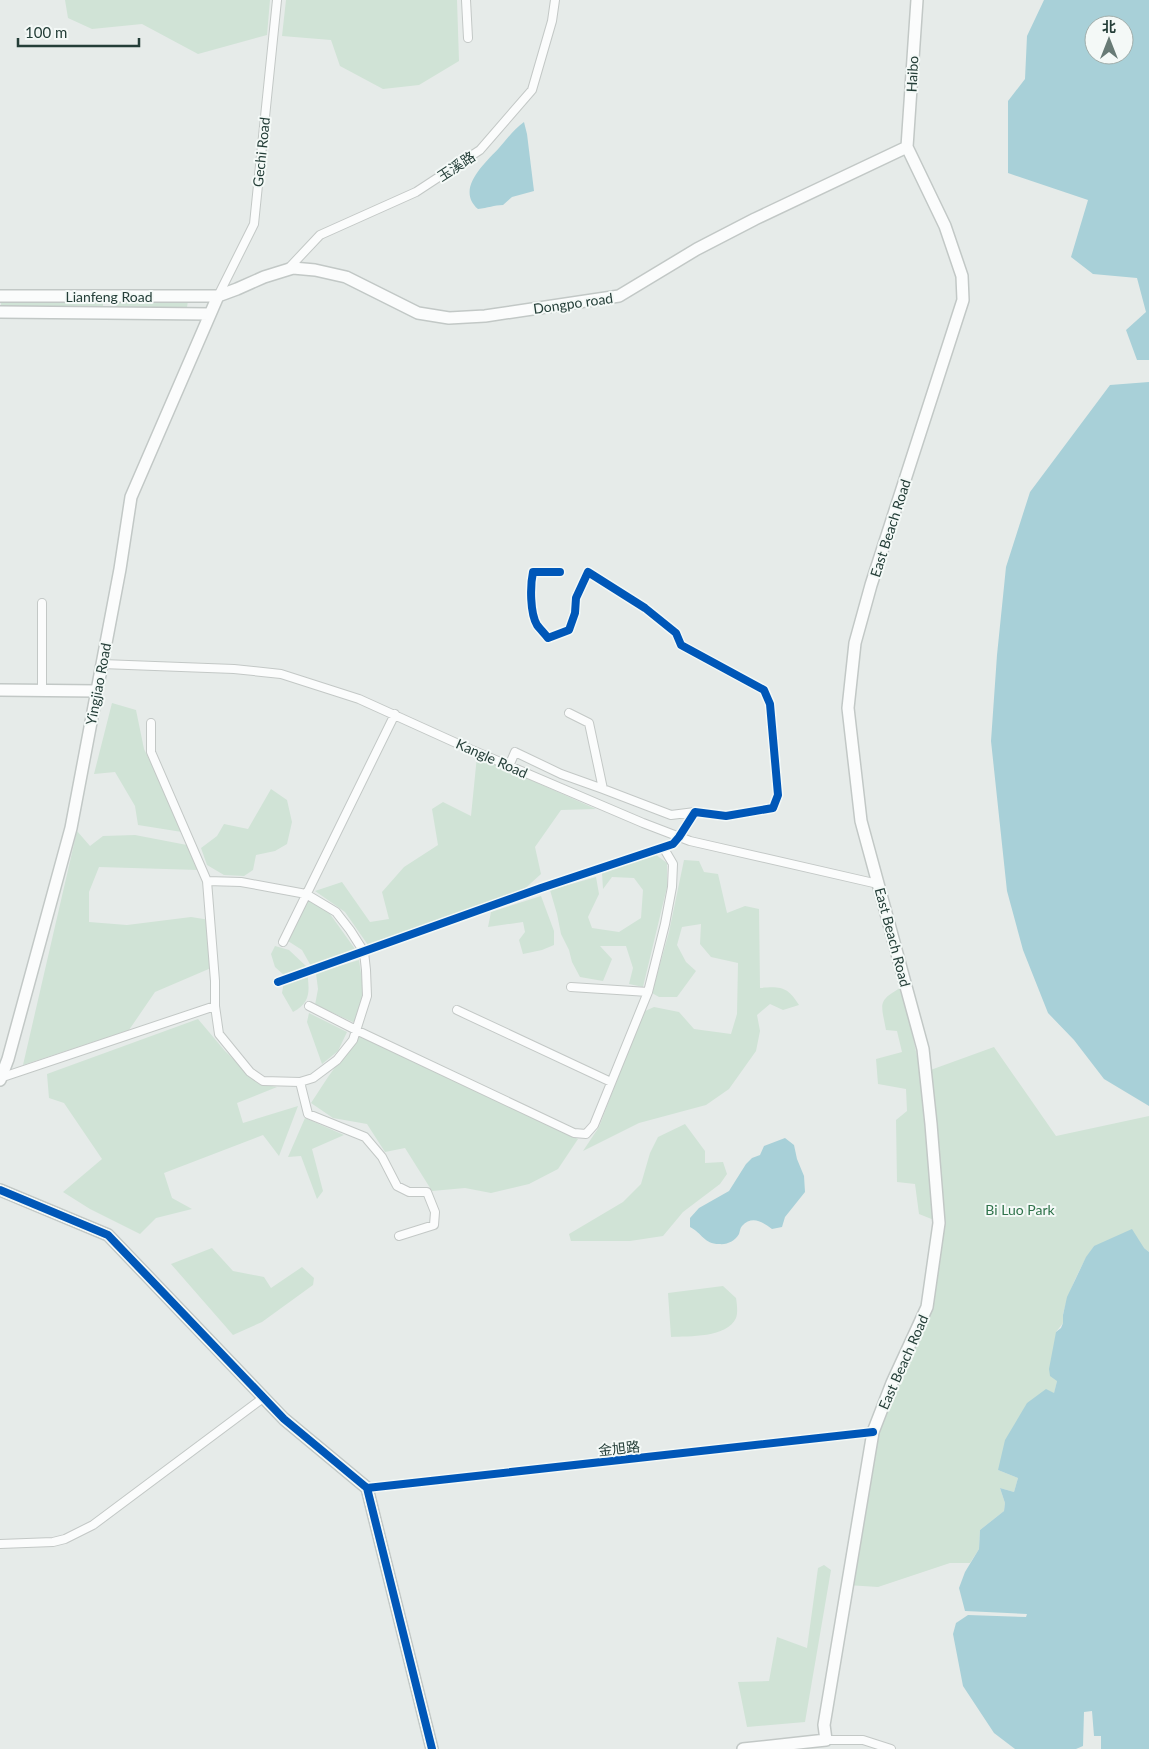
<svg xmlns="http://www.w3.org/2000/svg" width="1149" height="1749" viewBox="0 0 1149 1749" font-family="Lato,'Noto Sans SC',sans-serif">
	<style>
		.green { fill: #d0e3d6 }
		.water { fill: #a8d0d8; fill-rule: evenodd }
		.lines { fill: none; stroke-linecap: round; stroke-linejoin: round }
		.street-casing { stroke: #c3c8c6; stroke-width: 10 }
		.secondary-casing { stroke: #c2c8c6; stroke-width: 14 }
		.street { stroke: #fbfcfc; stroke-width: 8 }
		.secondary { stroke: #fbfcfc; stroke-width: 11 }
		.cycleway-casing { stroke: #f4f9f7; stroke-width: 11 }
		.cycleway { stroke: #0057b8; stroke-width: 8 }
		.labels { text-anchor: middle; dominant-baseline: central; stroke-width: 4; stroke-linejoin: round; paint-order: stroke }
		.street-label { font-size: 14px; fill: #243e38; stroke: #f4f9f7 }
		.park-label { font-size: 14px; fill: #2f734b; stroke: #f4f9f7 }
	</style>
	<rect width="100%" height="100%" fill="#e6ebe9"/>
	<!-- green -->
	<path class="green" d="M65,0h205l-3,35 -69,19 -56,-30 -50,5 -24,-11z
		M286,0h171l2,61 -40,24 -36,4 -43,-23 -9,-26 -49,-4z
		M1,301l102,2v5h-102z
		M116,301h72l-1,6 -72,1z
		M112,703l24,7 8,39 31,62 7,21 -44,-7 -3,-19 -20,-34 -21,2z
		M477,756l119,53 -35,1 -26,37 6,27 -21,19 -152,52 -23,-33 -30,-21 27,-9 28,40 19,-3 -7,-27 22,-25 34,-22 -6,-36 11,-7 28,14z
		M271,789l16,11 5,22 -5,22 -12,7 -19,4 -3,15 -9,6 -20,-1 -17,-10 -6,-17 16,-12 7,-12 24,5z
		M77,831l13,15 13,-10 32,-1 52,10 12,25 -100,-3 -10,25v30l38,3 64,-8 19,3 1,48 -56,24 -26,38 -106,35z
		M655,854l12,9v24l-24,100 -14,-3 4,-16 -7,-22h-26l12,13 -9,22 -23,-4 -8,-15 -3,-12 -8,-16 -4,-20 -7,-24 46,-13 3,17 -11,23 4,11 27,4 22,-14 2,-28 -9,-12 -22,-1 -9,12 -1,-16z
		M684,860l15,1 5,11 14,2 9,39 18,-7 14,3 1,79c21,-2 28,-1 39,17l-16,5 -13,-6 -13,11 3,16 -4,20 -27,38 -23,16 -67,18 -56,28 16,-24 44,-115 11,-5 25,5 15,17 37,5 6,-20 1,-51 -27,-6 -11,-13 1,-20 -19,3 -5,18 9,17 10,9 -19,26h-18l-7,-4 17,-61z
		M541,896l13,35v14l-12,5 -19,4 -4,-14 6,-8 -2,-10 -35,5 3,-15z
		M309,898l21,16 25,35 -44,17 -9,-16 -14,-9z
		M275,946l14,4 18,17c1,20 7,34 -14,45l-11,-19 3,-17 -10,-9 -4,-13z
		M359,960l3,20 1,19 -8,24 -40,-18 3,-16 -2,-16z
		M902,987l16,74 16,159 -15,-6 -4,-30 -18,-2 -1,-62 11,-9 -1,-22 -28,-5 -2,-25 26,-7 -5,-21 -11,-1c-5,-27 -9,-29 16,-43z
		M309,1013l38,19 -9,19 -16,13 -15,-42z
		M198,1019l27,32 34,33 18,3 -40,16 6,20 55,-17 -19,50 -16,-21 -99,38 8,25 20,11 -36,9 -16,16 -50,-25 -27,-17 39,-33 -38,-56 -15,-5 -2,-24z
		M359,1034l219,105 -20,30 -29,15 -38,9 -26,-5 -33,3 -27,-43 -20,4 -18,-28 -34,-6 -22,-15 17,-26z
		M994,1047l62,89 93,-20v136l-5,-4 -50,-2c-14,20 -25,44 -31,68l37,30 -37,-21 -7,9 1,49 -3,13 -56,76 20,8 -4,14 -14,-4 5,15 -1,8 -24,19 -1,19 -9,14h-20l-72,24 -31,-2 26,-153 54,-125 11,-102 -13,-133z
		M305,1118l39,17 -32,14 11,42 -6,8 -16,-43 -13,1z
		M685,1124l20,27v12l18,-1 4,12 -7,10 -37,28 -20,24 -33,5h-59l-2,-7 54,-32 18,-18 9,-31 8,-16z
		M212,1248l21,23 31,6 7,11 31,-21 12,11 -1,7 -51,37 -29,13 -62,-71z
		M723,1286l13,12c1,6 2,15 0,20 -9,20 -47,18 -65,19l-3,-44z
		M824,1565l7,5 -26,152 -58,5 -9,-45 31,-1 8,-44 30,11 11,-80z"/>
	<!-- water -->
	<path class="water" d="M1044,0h105v360h-12l-11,-30 20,-18 -9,-34 -44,-4 -22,-17 17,-57 -80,-27v-72l17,-22 2,-43zM1094,25h30v30h-30z
		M524,122l3,12 7,57 -22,6 -9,8c-9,0 -15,3 -25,4 -23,-20 7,-46 21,-61 8,-9 15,-19 25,-26z
		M1149,382v724l-45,-27 -30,-39 -26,-27 -25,-63 -16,-59 -16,-150 6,-86 9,-88 24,-75 80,-107z
		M785,1138l9,7 3,14 7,17 1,16 -20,25 -3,10 -10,2c-9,-7 -20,-14 -30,-3 -2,2 -2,5 -3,8 -4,7 -12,11 -20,10 -15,0 -17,-11 -29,-17v-9l9,-10 30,-17 17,-27 6,-6 8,-3 4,-9z
		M1132,1229l12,19 5,4v497h-48v-13h-7l-2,-25 -8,1 -1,34 -7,3h-61l-21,-16 -31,-47 -10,-52 3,-11 12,-8 58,2 1,-3 -62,-3 -6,-23 6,-16 14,-23 1,-19 24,-19 1,-8 -5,-15 14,4 4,-14 -20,-8 7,-30 22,-37 19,-14 8,4 3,-12 -7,-5 -1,-7 7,-37 5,-4 2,-5v-8l4,-18 19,-40 8,-11z"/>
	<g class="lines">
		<!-- street casing -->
		<g class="street-casing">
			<path id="street" d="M466,0l2,38
				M288,269l32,-34 96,-43 64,-42 52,-60 20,-69 3,-21
				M218,296l36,-72 23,-224
				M42,603v88
				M102,664l132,5 47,5 78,25 106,48 178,76 47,18 188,43
				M569,713l20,10 14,66 68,26 24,-3
				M151,723v29l56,129 8,100v25l4,28 31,38 13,9 37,1 13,-4 24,-18 16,-20 14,-44 -1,-26 -2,-18 -14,-22 -14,-18 -30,-18 -65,-12 -34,-1
				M509,766l6,-14 46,22 42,15
				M283,942l112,-228
				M278,982l263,-94 132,-44 6,-7 16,-25 31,4 47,-8 5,-13 -8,-91 -6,-14 -83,-45 -5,-12 -31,-25 -57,-36 -12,26 -1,15 -6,17 -21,8c-3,-4 -8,-9 -11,-13 -7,-12 -7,-39 -4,-53h27
				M571,987l77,5
				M309,1006l47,24 218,103 12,1 8,-9 54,-133 17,-68 7,-37 1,-23 -10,-17
				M457,1010l154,72
				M0,1078l215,-72
				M300,1082l8,32 57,23 17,20 15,29 12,6h18l8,20 -1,13 -35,11
				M367,1488l506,-56
				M0,1544l53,-2 12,-3 28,-14 170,-127
				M826,1740h37l28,9"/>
		</g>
		<!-- secondary casing -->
		<g class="secondary-casing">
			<path id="secondary" d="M907,147l10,-147
				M0,296h218l19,-7 27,-12 29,-9 22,2 31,7 72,36 31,5 36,-2 134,-20 78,-47 58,-30 152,-72
				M0,312l210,2
				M0,690l97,1
				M0,1080l8,-21 63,-231 49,-259 11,-72 87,-201
				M0,1190l108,45 176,184 83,69 65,261
				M743,1749l83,-9 -2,-15 49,-293 19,-49 35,-76 12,-84 -8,-99 -8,-75 -62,-228 -13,-113 7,-65 16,-58 92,-285 -1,-24 -17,-50 -38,-79"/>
		</g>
		<!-- street -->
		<use href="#street" class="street"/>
		<!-- secondary -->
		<use href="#secondary" class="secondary"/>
		<!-- cycleway casing -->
		<g class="cycleway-casing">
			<path id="cycleway" d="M278,982l263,-94 132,-44 6,-7 16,-25 31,4 47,-8 5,-13 -8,-91 -6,-14 -83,-45 -5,-12 -31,-25 -57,-36 -12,26 -1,15 -6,17 -21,8c-3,-4 -8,-9 -11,-13 -7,-12 -7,-39 -4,-53h27
				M0,1190l108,45 176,184 83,69 65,261
				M367,1488l506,-56"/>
		</g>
		<!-- cycleway -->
		<use href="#cycleway" class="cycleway"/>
	</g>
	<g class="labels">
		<!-- street labels -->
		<g class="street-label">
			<text transform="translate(912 74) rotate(-87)">Haibo</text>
			<text transform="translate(261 152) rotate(-84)">Gechi Road</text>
			<text transform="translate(456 166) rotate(-33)">玉溪路</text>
			<text x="109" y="296">Lianfeng Road</text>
			<text transform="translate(573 303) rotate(-8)">Dongpo road</text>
			<text transform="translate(890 528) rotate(-72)">East Beach Road</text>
			<text transform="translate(98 684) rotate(-79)">Yingjiao Road</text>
			<text transform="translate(492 758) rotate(24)">Kangle Road</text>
			<text transform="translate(893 937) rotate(75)">East Beach Road</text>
			<text transform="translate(903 1362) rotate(-66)">East Beach Road</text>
			<text transform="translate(619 1448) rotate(-6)">金旭路</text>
		</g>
		<!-- park labels -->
		<g class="park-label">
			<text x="1020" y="1209">Bi Luo Park</text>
		</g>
	</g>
	<!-- north arrow -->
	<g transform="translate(1109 40)"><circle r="24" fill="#f4f9f7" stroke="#a1aeab"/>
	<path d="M0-4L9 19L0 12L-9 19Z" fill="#687b76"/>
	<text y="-8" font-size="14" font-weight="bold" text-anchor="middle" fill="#243e38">北</text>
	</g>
	<!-- scale -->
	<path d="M18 38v8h121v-8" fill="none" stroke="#243e38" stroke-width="2.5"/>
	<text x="25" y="38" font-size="15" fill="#243e38" stroke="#f4f9f7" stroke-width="4" paint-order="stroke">100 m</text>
</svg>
